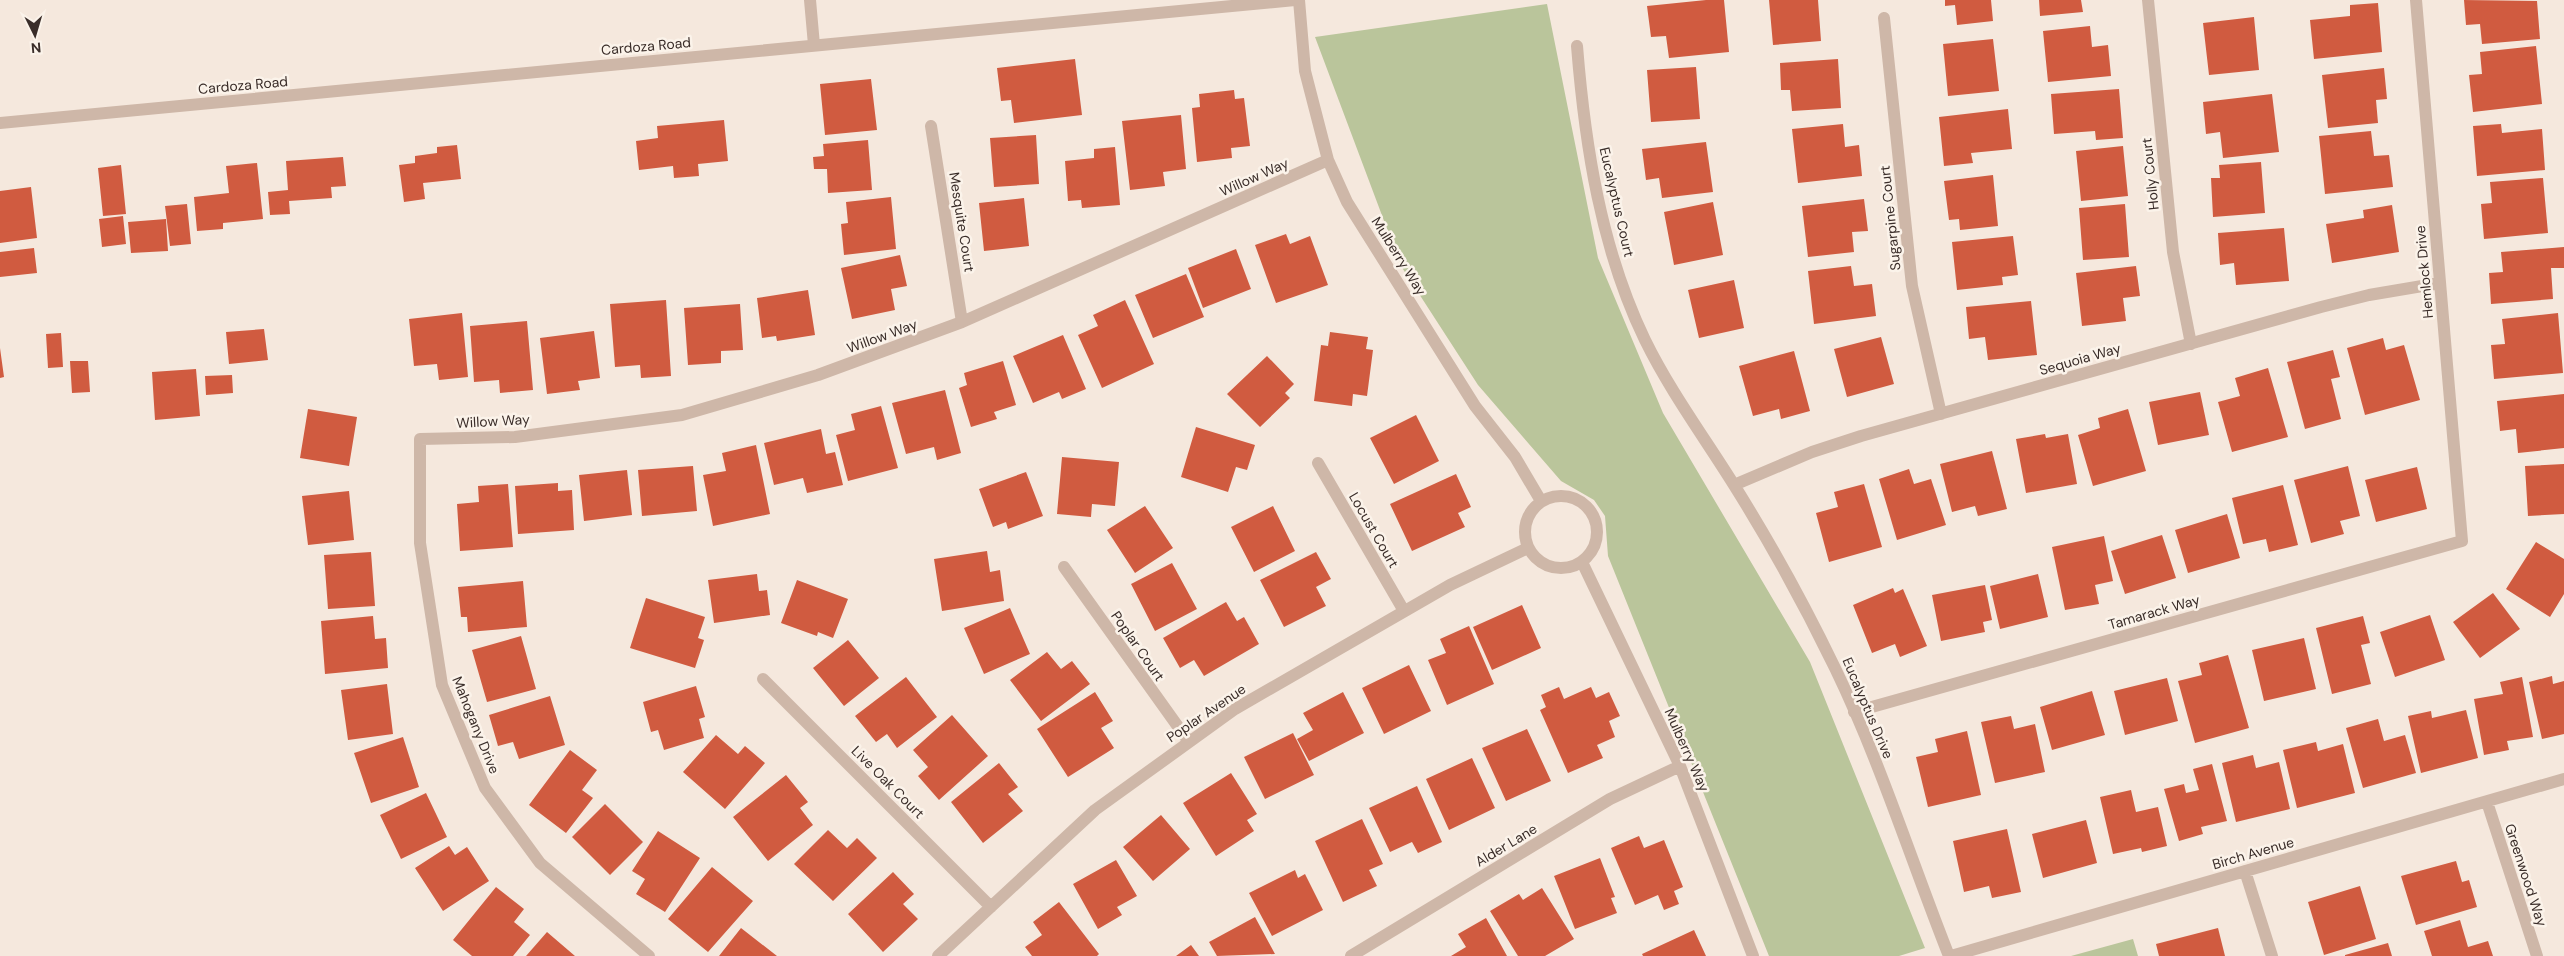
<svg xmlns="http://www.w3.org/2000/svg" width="2564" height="956" viewBox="0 0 2564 956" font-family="'DM Sans',sans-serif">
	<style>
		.green { fill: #bac59b }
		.building { fill: #d05b40 }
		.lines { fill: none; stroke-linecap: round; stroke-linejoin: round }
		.street { stroke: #ceb7a8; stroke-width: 12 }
		.labels { text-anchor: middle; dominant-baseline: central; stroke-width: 5; stroke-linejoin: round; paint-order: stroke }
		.street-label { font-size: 14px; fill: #3a2d29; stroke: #fbf3ea }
	</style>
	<rect width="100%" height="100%" fill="#f5e8dd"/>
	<!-- green -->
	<path class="green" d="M1547,4l51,254 65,155 147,249 115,286 -26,8h-130l-161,-400 -3,-40 -11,-16 -33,-19 -83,-96 -77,-119 -86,-229z
		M2133,939l5,17h-67z"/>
	<!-- building -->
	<path class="building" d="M1706,0h18l5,52 -60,6 -3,-22 -15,1 -4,-31z
		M1769,0h49l3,41 -48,4z
		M1945,0h46l2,21 -36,4 -2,-20 -10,1z
		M2039,0h42l2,12 -43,4z
		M2464,0l73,1 3,38 -58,5 -2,-20 -14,1z
		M2378,3l4,49 -68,7 -4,-39 40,-4v-11z
		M2254,17l5,53 -50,5 -6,-52z
		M2090,26l2,21 16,-2 3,31 -63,6 -5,-51z
		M1993,39l6,52 -51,5 -5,-52z
		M2536,46l6,58 -69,8 -4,-37 13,-1 -2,-22z
		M1075,59l7,56 -68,8 -3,-23 -10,1 -4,-33z
		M1838,59l3,49 -49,3 -2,-21h-9l-1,-27z
		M1696,67l4,52 -49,3 -4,-52z
		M2384,68l3,31 -11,1 2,23 -50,5 -6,-53z
		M871,79l6,51 -52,5 -5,-51z
		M2119,89l4,49 -27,2 -1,-9 -41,3 -3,-40z
		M1234,90l1,9 9,-1 6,48 -19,2 1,10 -35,4 -5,-54 8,-1 -1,-13z
		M2272,94l7,58 -56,6 -3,-26 -14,2 -3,-32z
		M2008,109l4,40 -41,4 2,10 -29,3 -5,-49z
		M1181,115l5,54 -23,3 2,14 -35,4 -8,-69z
		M724,120l4,41 -30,3 1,12 -25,2 -1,-12 -34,4 -3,-29 22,-3 -1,-12z
		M1843,124l2,23 14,-2 3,31 -64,7 -6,-54z
		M2501,124l1,9 40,-4 3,41 -68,6 -4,-50z
		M2371,131l3,25 15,-1 4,32 -68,7 -6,-58z
		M1036,135l3,49 -45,3 -4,-49z
		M868,140l4,50 -44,3 -1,-24h-13l-1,-12 11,-1 -1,-12z
		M1706,142l7,50 -51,6 -3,-20 -13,2 -4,-31z
		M457,145l4,34 -38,4 2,16 -21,3 -5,-37 16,-2v-7l22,-3v-6z
		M2123,146l5,50 -47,5 -5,-50z
		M1115,147l5,58 -38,3 -1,-8 -13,1 -3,-40 29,-3v-9z
		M343,157l3,29 -15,1 1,11 -43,3 1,13 -20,1 -2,-23 20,-2 -2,-29z
		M2261,162l4,51 -52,4 -2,-39h9l-1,-13z
		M257,163l6,56 -40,4v6l-26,2 -3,-34 35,-4 -3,-27z
		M121,165l5,49 -23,2 -5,-48z
		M1993,175l5,51 -38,4 -1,-11 -10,1 -5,-39z
		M2543,178l5,55 -64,6 -3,-35 11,-1 -2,-21z
		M31,187l6,51 -37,5v-52z
		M891,197l5,52 -52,6 -3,-31 7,-1 -2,-21z
		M1024,198l5,48 -45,5 -5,-48z
		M1864,199l4,32 -16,1 2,20 -46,5 -6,-51z
		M1713,202l10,53 -49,10 -10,-53z
		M187,204l4,40 -21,2 -5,-40z
		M2125,204l4,53 -46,3 -4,-52z
		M2392,205l7,47 -67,11 -6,-39 38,-6 -1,-8z
		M123,216l3,28 -24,3 -3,-28z
		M166,219l2,32 -37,2 -3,-31z
		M2284,228l5,53 -53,4 -2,-22 -14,2 -2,-32z
		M1286,234l4,10 20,-8 18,49 -52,18 -21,-58z
		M2013,236l5,39 -16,2 1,8 -46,5 -5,-48z
		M2564,247v21h-13l2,31 -62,5 -2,-31 14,-1 -2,-20z
		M34,248l3,25 -37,4v-25z
		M1236,249l15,40 -48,19 -15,-40z
		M900,255l7,31 -16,3 4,21 -43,9 -11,-51z
		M1851,266l3,20 18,-2 4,32 -62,8 -6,-53z
		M2136,266l4,30 -17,2 3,23 -44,5 -6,-53z
		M1186,274l18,43 -51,21 -18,-43z
		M1734,280l10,48 -45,10 -11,-48z
		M808,290l7,45 -38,6 -1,-5 -14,2 -5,-40z
		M666,300l5,76 -30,2 -1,-13 -25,2 -5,-63z
		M1125,300l29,64 -52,24 -24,-53 20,-9 -5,-11z
		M2031,301l6,54 -49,5 -3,-23 -16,2 -3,-32z
		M740,304l3,46 -22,1v12l-33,2 -4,-57z
		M462,313l6,64 -29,3 -2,-16 -23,2 -5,-47z
		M2558,313l5,60 -69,6 -3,-34 14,-1 -3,-25z
		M527,321l6,69 -33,3 -1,-13 -25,2 -4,-56z
		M264,329l4,31 -39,4 -3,-32z
		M594,331l6,47 -22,3 2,9 -33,4 -7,-56z
		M1330,332l38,5 -2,12 7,1 -6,46 -14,-2 -1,12 -38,-5 7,-56 7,1z
		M61,333l2,34 -15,1 -2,-34z
		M1063,335l23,54 -24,10 -3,-7 -26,11 -20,-47z
		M1881,337l13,47 -47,13 -13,-48z
		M2383,338l3,12 18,-5 16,55 -55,15 -18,-67z
		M0,348l4,29 -4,1z
		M2333,350l7,27 -9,2 10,40 -36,10 -18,-67z
		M1794,351l16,60 -29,8 -2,-10 -26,7 -14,-50z
		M1267,356l27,28 -9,9 5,5 -30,29 -33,-33z
		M70,361h18l2,31 -18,1z
		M1003,361l13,44 -22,7 3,7 -26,8 -12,-39 8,-3 -3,-12z
		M2268,368l20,69 -56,15 -14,-50 22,-6 -5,-18z
		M196,369l4,47 -45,4 -3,-48z
		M232,375l1,18 -27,2 -1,-19z
		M945,390l16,63 -24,7 -3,-13 -28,7 -14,-51z
		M2200,392l9,43 -51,10 -9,-43z
		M2564,394v54l-46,5 -2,-24 -16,2 -3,-30z
		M881,406l17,62 -50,13 -12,-46 19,-5 -4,-16z
		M308,409l49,8 -8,49 -49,-8z
		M2128,409l18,62 -53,15 -15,-51 22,-7 -2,-10z
		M1416,415l23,46 -45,23 -24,-46z
		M1196,427l59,18 -8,25 -11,-3 -8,25 -47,-15z
		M821,429l5,25 9,-2 8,33 -36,8 -4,-15 -29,7 -10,-42z
		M2045,434l1,4 22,-4 9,50 -51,9 -10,-54z
		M756,445l14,69 -57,12 -10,-51 23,-4 -4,-18z
		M1992,451l15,58 -29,7 -3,-10 -23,6 -12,-48z
		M1062,457l57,5 -4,44 -23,-2 -1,13 -34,-3z
		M2564,464v50l-36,2 -3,-50z
		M693,466l4,45 -55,5 -4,-46z
		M2348,466l12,50 -20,5 4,13 -33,9 -17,-63z
		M2417,467l10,42 -51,13 -11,-42z
		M1909,469l5,15 17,-5 15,46 -49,15 -18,-61z
		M627,470l5,45 -48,6 -5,-46z
		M1026,472l17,44 -35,13 -2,-7 -13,5 -14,-38z
		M1456,474l15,33 -13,6 7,14 -53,24 -22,-47z
		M558,483v8l14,-1 2,40 -56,4 -3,-48z
		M508,484l5,63 -53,4 -3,-47 22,-2 -1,-16z
		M1864,484l18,63 -53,15 -13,-49 22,-6 -4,-15z
		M2283,485l15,60 -29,7 -3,-13 -23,5 -11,-46z
		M349,491l5,49 -46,5 -6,-49z
		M1145,506l28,42 -38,25 -28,-43z
		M1273,506l22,45 -41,21 -23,-45z
		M2227,514l13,44 -52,15 -13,-43z
		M2162,535l14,43 -51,16 -14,-43z
		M2104,536l9,45 -18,4 4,19 -34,6 -13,-63z
		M2536,542l28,17v35l-14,23 -44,-28z
		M987,551l3,21 10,-2 4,31 -62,10 -8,-52z
		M371,552l4,54 -47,3 -4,-54z
		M1316,552l15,27 -15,8 10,19 -42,21 -24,-47z
		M1172,563l25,46 -42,22 -24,-47z
		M757,574l2,17 8,-1 3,25 -56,8 -6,-43z
		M2038,574l10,43 -48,12 -10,-43z
		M797,580l51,19 -15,39 -15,-6 -1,4 -36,-13z
		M523,581l4,46 -59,5 -1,-15h-6l-3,-30z
		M1985,585l7,35 -9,2 2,10 -44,9 -9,-46z
		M1893,588l2,5 8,-4 24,57 -27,11 -5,-13 -23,9 -19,-48z
		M2493,593l27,36 -40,29 -27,-36z
		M646,598l59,19 -7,21 6,2 -9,28 -65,-20z
		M1226,602l11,19 7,-4 15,27 -55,32 -10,-16 -14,8 -17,-30z
		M1522,605l19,43 -49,22 -19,-43z
		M1010,608l20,46 -46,20 -20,-46z
		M2430,615l15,45 -50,17 -15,-45z
		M373,616l2,23 11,-1 2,30 -63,6 -4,-53z
		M2363,616l7,27 -9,2 10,39 -39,10 -16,-66z
		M1469,626l25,58 -47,21 -19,-45 18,-7 -6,-14z
		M521,636l15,53 -49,13 -15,-52z
		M2304,638l12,51 -52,12 -12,-51z
		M848,640l31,38 -35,28 -31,-38z
		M1047,652l14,17 11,-8 18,23 -49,37 -31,-41z
		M2228,655l21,73 -54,15 -17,-62 24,-6 -3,-12z
		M1409,665l22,46 -47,23 -22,-46z
		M2552,676l1,8 11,-3v53l-22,5 -13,-57z
		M906,677l31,40 -40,31 -10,-14 -11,8 -21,-26z
		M2522,677l11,60 -26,4 2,9 -25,5 -10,-56 29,-5 -3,-12z
		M2167,678l11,43 -53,14 -11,-44z
		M387,684l6,50 -45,6 -7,-50z
		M696,686l9,31 -6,2 5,19 -40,12 -6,-20 -7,2 -8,-30z
		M1559,687l5,12 27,-12 5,11 13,-6 11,24 -11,5 6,16 -18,8 6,13 -35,15 -28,-63 6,-3 -5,-12z
		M2092,691l13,44 -53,15 -12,-43z
		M1095,692l18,29 -12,7 13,20 -46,29 -31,-48z
		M1343,692l21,41 -55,28 -12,-22 16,-9 -10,-17z
		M550,696l15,49 -46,14 -6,-17 -15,4 -9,-31z
		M2466,710l12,48 -57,15 -13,-57 23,-5 1,7z
		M952,715l36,41 -49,44 -21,-24 10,-9 -15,-17z
		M2011,716l3,13 21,-5 10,48 -50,11 -14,-61z
		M2378,719l6,22 21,-6 11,38 -53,15 -17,-60z
		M1527,729l24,52 -45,20 -24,-53z
		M1967,731l14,64 -53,12 -12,-50 22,-5 -3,-13z
		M1293,733l21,42 -49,24 -21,-42z
		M716,735l22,19 7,-8 20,17 -40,46 -42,-37z
		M403,737l16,50 -48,16 -17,-50z
		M2316,742l2,9 25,-7 12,49 -58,15 -14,-58z
		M570,750l27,20 -15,20 11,8 -27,35 -37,-28z
		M2253,755l3,13 23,-6 11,47 -54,13 -14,-59z
		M1472,758l23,50 -46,22 -23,-51z
		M999,763l19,24 -10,7 15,17 -40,32 -32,-41z
		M2212,764l15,57 -26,6 2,7 -24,7 -15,-52 20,-5 2,9 13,-3 -6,-21z
		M1231,773l26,41 -10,6 7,11 -38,25 -33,-53z
		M786,775l22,27 -8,6 13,17 -45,36 -35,-44z
		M1417,786l25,56 -24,11 -6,-11 -22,10 -21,-44z
		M2131,790l5,22 22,-5 9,39 -25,6 -1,-4 -28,6 -13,-57z
		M426,793l21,44 -46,22 -21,-44z
		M605,804l38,38 -33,33 -38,-38z
		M1161,815l29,34 -37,32 -30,-34z
		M1362,819l21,45 -14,6 8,16 -34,16 -28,-61z
		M2086,820l11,43 -54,15 -11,-44z
		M2007,829l14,63 -29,6 -3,-12 -25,6 -11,-51z
		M828,830l19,18 10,-10 20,20 -44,43 -39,-37z
		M658,831l42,27 -35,54 -29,-18 9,-15 -13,-8z
		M1639,836l5,12 20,-8 19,47 -9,4 5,13 -15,6 -6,-15 -23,10 -24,-57z
		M449,846l6,9 12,-8 22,34 -46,30 -28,-43z
		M1600,858l15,39 -4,1 6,15 -42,16 -21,-53z
		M1116,860l21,36 -20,11 5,8 -24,14 -25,-45z
		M2456,861l6,21 7,-2 8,27 -61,18 -15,-49z
		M712,867l41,34 -45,51 -40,-33z
		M1295,870l3,8 7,-4 18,36 -51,26 -23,-43z
		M893,872l21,22 -11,10 15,15 -35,33 -35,-38z
		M2360,886l16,53 -52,16 -16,-53z
		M496,887l28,22 -10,13 16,13 -17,21h-41l-19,-16z
		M1542,888l32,51 -29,17h-27l-28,-45 29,-17 4,6z
		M1059,902l40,52 -2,2h-65l-7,-9 17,-12 -9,-13z
		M1255,917l20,37 -58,2 -8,-14z
		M1486,918l21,38h-56l15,-9 -8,-13z
		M2460,920l8,27 20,-6 5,15h-61l-8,-25z
		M741,928l36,28h-58z
		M2218,928l7,28h-66l-3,-12z
		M1694,930l12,26h-63l-1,-2z
		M547,932l28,24h-49z
		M2388,943l4,13h-47v-1z
		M1191,945l8,11h-23z"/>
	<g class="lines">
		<!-- street -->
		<path class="street" d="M810,0l4,45
			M1299,0l6,71 23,89 19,42 128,204 40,51 26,44
			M2148,0l25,252 18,92
			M1884,18l28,268 29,128
			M1577,46c8,100 24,203 68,294 25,51 59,97 89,145 37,59 71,121 101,183 45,93 76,192 114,288
			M0,123l1295,-123
			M931,126l31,196
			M1318,463l86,148
			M1734,485l78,-33 49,-16 460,-129 48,-12 71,-12
			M1525 532a36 36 0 1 1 72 0a36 36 0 1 1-72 0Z
			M1582,562l98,204 73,190
			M1064,567l125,175
			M763,679l228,228
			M1854,712l608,-171 -46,-541
			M2487,802l50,154
			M2245,871l27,85
			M649,956l-109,-93 -55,-75 -43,-103 -22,-142v-104l95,-2 167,-22 136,-40 144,-53 366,-162
			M938,956l157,-146 140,-101 215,-124 78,-37
			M1351,956l259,-157 70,-33
			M1951,956l613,-177"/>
	</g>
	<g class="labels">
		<!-- street labels -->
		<g class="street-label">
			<text transform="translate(646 46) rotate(-5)">Cardoza Road</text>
			<text transform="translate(243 85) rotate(-5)">Cardoza Road</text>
			<text transform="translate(2150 174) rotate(-96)">Holly Court</text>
			<text transform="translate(1254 177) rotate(-24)">Willow Way</text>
			<text transform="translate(1617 202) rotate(77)">Eucalyptus Court</text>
			<text transform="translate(1890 218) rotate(-96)">Sugarpine Court</text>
			<text transform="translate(962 222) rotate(81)">Mesquite Court</text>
			<text transform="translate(1399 256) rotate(58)">Mulberry Way</text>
			<text transform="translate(2424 272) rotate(-95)">Hemlock Drive</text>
			<text transform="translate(882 336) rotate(-20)">Willow Way</text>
			<text transform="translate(2080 359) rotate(-16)">Sequoia Way</text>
			<text transform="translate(493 421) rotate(-3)">Willow Way</text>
			<text transform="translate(1374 530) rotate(60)">Locust Court</text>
			<text transform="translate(2154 612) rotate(-16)">Tamarack Way</text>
			<text transform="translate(1138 646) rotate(55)">Poplar Court</text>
			<text transform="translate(1868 708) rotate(67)">Eucalyptus Drive</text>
			<text transform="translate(1206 713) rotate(-34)">Poplar Avenue</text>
			<text transform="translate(476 725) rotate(68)">Mahogany Drive</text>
			<text transform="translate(1687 750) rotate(66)">Mulberry Way</text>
			<text transform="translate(888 782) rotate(45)">Live Oak Court</text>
			<text transform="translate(1506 845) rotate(-31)">Alder Lane</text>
			<text transform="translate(2253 853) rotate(-16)">Birch Avenue</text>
			<text transform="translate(2526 875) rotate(72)">Greenwood Way</text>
		</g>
	</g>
	<!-- north arrow -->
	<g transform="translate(35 35) rotate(175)" stroke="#fbf3ea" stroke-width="4" paint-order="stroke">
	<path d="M0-4L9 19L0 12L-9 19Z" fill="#3a2d29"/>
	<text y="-8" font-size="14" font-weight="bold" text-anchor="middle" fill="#3a2d29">N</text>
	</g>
</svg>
